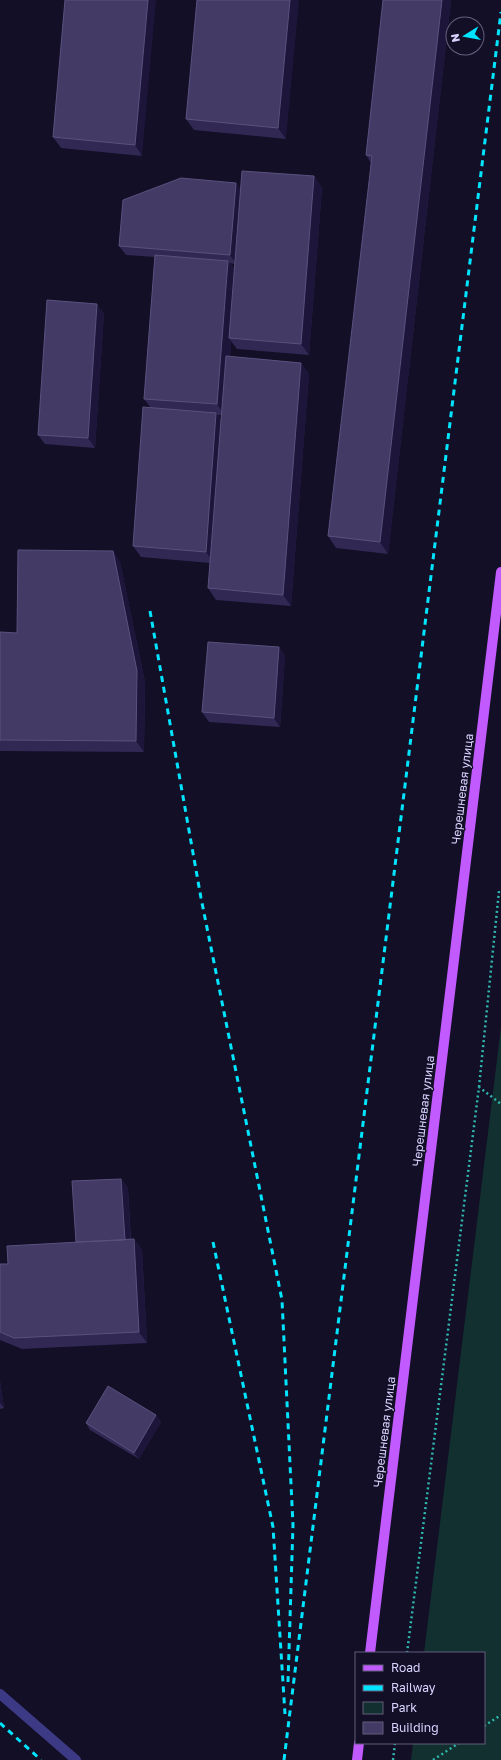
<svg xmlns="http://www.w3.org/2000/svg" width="501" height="1760" viewBox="0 0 501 1760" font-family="'Golos Text',sans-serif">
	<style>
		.green { fill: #12302f }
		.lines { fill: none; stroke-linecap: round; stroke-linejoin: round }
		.path { stroke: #2fb8b0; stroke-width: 2.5; stroke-dasharray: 2 3; stroke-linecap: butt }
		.minor { stroke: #3d3a85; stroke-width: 10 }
		.major { stroke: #c25bff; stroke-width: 10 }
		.rail { stroke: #00e5ff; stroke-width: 3; stroke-dasharray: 6 5; stroke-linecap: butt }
		.wall { fill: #312854; fill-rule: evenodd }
		.shaded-wall { fill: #1d163a }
		.building { fill: #433a66; stroke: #5a527e }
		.labels { text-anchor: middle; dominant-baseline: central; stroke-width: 3; stroke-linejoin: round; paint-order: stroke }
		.street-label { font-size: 12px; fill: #d9d4ff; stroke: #130f26 }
	</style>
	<rect width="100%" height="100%" fill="#130f26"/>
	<!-- green -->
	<path class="green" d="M501,1027v733h-90l2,-17h71v-90h-60z"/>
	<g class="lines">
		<!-- path -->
		<path class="path" d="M479,1087l20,-196
			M407,1653l72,-566 22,17
			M484,1726l17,-11
			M393,1760l2,-17
			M433,1760l26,-17"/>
		<!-- minor -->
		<path class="minor" d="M0,1694l76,66"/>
		<!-- major -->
		<path class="major" d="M370,1653l131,-1081
			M357,1760l2,-17"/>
		<!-- rail -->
		<path class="rail" d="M150,611l51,287 81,402 11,225 -5,157
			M213,1242l60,285 12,187
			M0,1723l41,37
			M284,1760l217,-1748"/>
	</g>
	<!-- wall -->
	<path class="wall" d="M65,0l77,156 -81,-8 -8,-11z
		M197,0l89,139 -92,-9 -8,-11z
		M383,0h68l-63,554 -52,-6 -8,-12 43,-373 -5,-8z
		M314,176l8,12 -13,167 -72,-6 -6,-8 -1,16 71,6 8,11 -18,232 -75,-6 -8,-12 2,-25 -69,-6 -8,-11 18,-138 -7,-9 11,-142 -29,-2 -7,-9 117,-63 4,6zM230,263l5,1 -1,5zM218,415h4l-1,5z
		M104,313l-9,135 -50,-4 -7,-9z
		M113,551l7,11 25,120 -1,70 -144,-1v-119l17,1z
		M279,647l6,9 -5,71 -71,-5 -7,-10z
		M121,1179l7,9 3,52 3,-1 8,11 5,93 -125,6 -22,-9v-76h8l68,-22z
		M0,1381l4,27 -4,1z
		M156,1415l5,7 -22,37 -49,-29 -4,-7z"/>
	<!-- shaded-wall -->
	<path class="shaded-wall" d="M148,0h8l-14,156 -7,-11z
		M290,0h9l-13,139 -8,-11z
		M442,0h9l-63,554 -8,-12z
		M314,176l8,12 -13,167 -8,-11z
		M236,183l6,9 -6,72 -6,-9z
		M228,261l8,11 -7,66 2,3 -6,75 -8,-12z
		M97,304l7,9 -9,135 -7,-10z
		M301,363l8,11 -18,232 -8,-11z
		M216,413l8,11 -10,139 -8,-11z
		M113,551l7,11 25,120 -1,70 -8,-11z
		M279,647l6,9 -5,71 -6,-9z
		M121,1179l7,9 3,63 -6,-9z
		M134,1239l8,11 5,93 -8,-11z
		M0,1381l4,27 -4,-5z
		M156,1415l5,7 -22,37 -5,-6z"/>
	<!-- building -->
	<path class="building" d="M65,0h83l-13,145 -82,-8z
		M197,0h93l-12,128 -92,-9z
		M383,0h59l-62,542 -52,-6 44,-380 -6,-1z
		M242,171l72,5 -13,168 -72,-6z
		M181,178l55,5 -6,72 -111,-9 4,-46z
		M155,255l73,6 -11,143 -73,-5z
		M47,300l50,4 -9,134 -50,-3z
		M226,356l75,7 -18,232 -75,-7z
		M143,407l73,6 -10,139 -73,-6z
		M18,550l95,1 24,120 -1,70 -136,-1v-108l17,1z
		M208,642l71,5 -5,71 -72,-6z
		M121,1179l4,61 -49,2 -4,-61z
		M134,1239l5,93 -125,6 -14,-6v-68h8l-1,-18z
		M108,1386l48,29 -22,38 -48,-30z"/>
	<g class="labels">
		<!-- street labels -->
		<g class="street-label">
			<text transform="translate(462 789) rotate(-83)">Черешневая улица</text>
			<text transform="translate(423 1111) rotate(-83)">Черешневая улица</text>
			<text transform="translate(384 1432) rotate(-83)">Черешневая улица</text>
		</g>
	</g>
	<!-- legend -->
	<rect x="355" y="1652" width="130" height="92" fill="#130f26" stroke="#625e7d"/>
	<rect x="363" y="1665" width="20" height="6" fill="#c25bff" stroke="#625e7d"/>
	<text x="391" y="1672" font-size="12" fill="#d9d4ff">Road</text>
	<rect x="363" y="1685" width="20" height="6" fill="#00e5ff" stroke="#625e7d"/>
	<text x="391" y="1692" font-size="12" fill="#d9d4ff">Railway</text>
	<rect x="363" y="1702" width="20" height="12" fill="#12302f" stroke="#625e7d"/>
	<text x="391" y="1712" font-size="12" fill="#d9d4ff">Park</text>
	<rect x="363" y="1722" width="20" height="12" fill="#433a66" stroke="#625e7d"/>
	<text x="391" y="1732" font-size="12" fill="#d9d4ff">Building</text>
	<!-- north arrow -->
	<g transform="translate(465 36) rotate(259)"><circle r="19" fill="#130f26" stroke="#625e7d"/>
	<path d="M0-3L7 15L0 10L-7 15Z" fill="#00e5ff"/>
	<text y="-6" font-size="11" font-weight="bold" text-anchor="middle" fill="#d9d4ff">N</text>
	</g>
</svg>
